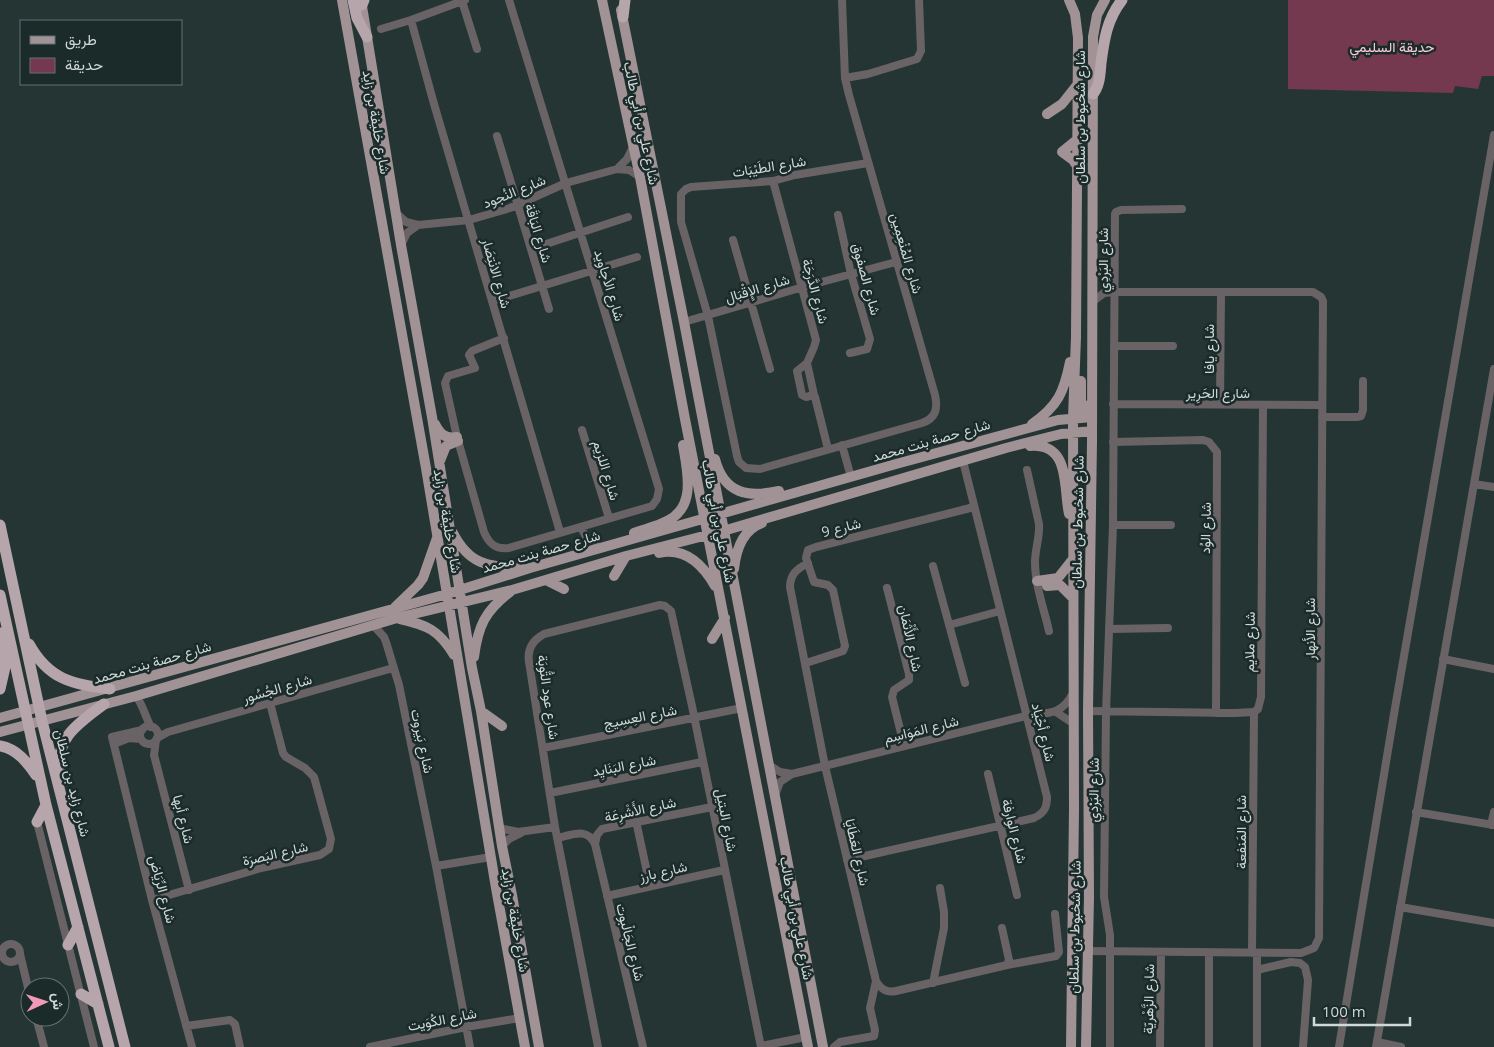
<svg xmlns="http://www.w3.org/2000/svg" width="1494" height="1047" viewBox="0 0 1494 1047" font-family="'Open Sans',Vazirmatn,sans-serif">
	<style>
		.green { fill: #74394e }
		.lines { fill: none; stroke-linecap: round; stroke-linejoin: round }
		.minor { stroke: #6a6365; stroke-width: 8 }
		.major { stroke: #a19296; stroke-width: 10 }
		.highway { stroke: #b6a5aa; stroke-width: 11 }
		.labels { text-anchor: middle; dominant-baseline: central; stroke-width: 5; stroke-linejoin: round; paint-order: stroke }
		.park-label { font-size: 14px; fill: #faccda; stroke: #1b2b2a }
		.street-label { font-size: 14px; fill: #cfd9d8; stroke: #1b2b2a }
	</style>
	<rect width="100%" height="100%" fill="#253534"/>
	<!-- green -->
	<path class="green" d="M1288,0h206v76h-12l-4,13 -23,-3 -2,7 -165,-4z"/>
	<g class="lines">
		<!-- minor -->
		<path class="minor" d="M842,0l3,78 4,17 86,300c3,14 1,23 -13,28l-162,46 -14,-1 -7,-6 -2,-6 -29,-140 -27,-94v-28l5,-5 5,-2 82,-6 22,-6 73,-12
			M462,1l15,48
			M411,20l23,84 126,428
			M381,29l30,-9 54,-20
			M845,78l23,-4 49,-15 4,-8 -2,-51
			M497,136l52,173
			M617,169l10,-10 6,-12
			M773,181l43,159 -2,7 -7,16 -10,8 5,24 4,2 8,-2 1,2 13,52
			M396,213l10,9 12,3 51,-5 41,-12 56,-25 51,-14 12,1 11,7
			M838,215l13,59 19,65 -3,10 -17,4
			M733,240l37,129
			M401,245l6,-12 11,-8
			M531,249l97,-32
			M493,301l144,-44
			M684,322l119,-35 93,-25
			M504,338l-32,13 -3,4 6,13 -27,8 -3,7 12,54 27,95c5,12 12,18 25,16l143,-42 5,-7 2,-10 -150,-489
			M1114,346h59
			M807,363l7,32
			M1113,404l209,1
			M1220,404l1,-111
			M1322,417h35l4,-1 2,-6v-29
			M582,430l27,88
			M1113,442l90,-2 6,2 8,10 -1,261
			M842,445l9,32
			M1027,470l12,54c1,13 -4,25 -4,38 0,23 9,47 14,69
			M1474,484l20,3
			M1113,525h58
			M581,527l6,12 14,9
			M808,563c-11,6 -18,11 -18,24l35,179 51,215c5,8 10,12 20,10l111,-26 2,-5 -7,-32
			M933,566l32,117
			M887,588l22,86v6l-15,10 -2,7 12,48
			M373,625l11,12 2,5 13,43 37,181 34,181
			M949,625l51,-14
			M1109,629l59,-1
			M1443,659l51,10
			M806,663l34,-11 3,-1 2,-5 -12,-56 -5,-5 -14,-3 -8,-24 2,-8 8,-3 158,-40
			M136,696c7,9 9,20 15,31
			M1088,711l147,2 19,-1 4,-3 3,-12 2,-292
			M1056,712l18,12
			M140 735a9 9 0 1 1 18 0a9 9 0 1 1-18 0Z
			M142,730l-30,7 40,163 40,147
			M157,738l11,-6 225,-64
			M156,740l-2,15 35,135
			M114,744l15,-6 12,1
			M543,748l199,-40
			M769,765l11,7 12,2
			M988,774l29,121
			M550,793l152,-31
			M775,795l5,-13 12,-8 234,-58c22,-3 36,-1 47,-23
			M1416,812l78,13
			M636,821l14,65
			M37,822l57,225
			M1491,825l3,-13
			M499,828l19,4 37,-5
			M557,838c15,-3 30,-11 38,6l48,203
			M595,844l2,-9 5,-6 110,-22
			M502,846l7,-7 12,-6
			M847,860l187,-42c10,-5 13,-10 13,-21l-84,-336
			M436,866l55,-9
			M607,896l117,-26
			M152,900l109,-32 59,-13 9,-6 2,-10 -17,-62 -9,-9 -19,-11 -3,-4 -13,-50
			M1400,907l94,16
			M2 953a9 9 0 1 1 18 0a9 9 0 1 1-18 0Z
			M1088,951l213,2 13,-5 5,-10v-6l4,-631 -2,-4 -8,-5h-198l-11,1 -12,9
			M1209,953v94
			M1252,953l2,-241
			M20,954l10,42
			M1007,965l49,-9 3,-4 -4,-38
			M1257,970l34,-8 9,1 5,4 3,13 -5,67
			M933,983l11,-55v-16l-4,-24
			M36,1017l8,30
			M186,1026l44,-6 5,4 5,23
			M1377,1042l24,5
			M761,1046l45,-9
			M370,1047l96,-20 54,-9
			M598,1047l-43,-220 -26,-165c-2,-13 4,-22 15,-28l116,-29 5,1 6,5 21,95 69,341
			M834,1047l6,-5 34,-6 1,-6 -5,-22 6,-27
			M1110,1047v-112l-6,-38 2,-185 7,-187 2,-311 1,-2 5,-2 61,-1
			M1160,1047l1,-95
			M1257,1047v-94
			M1339,1047l55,-333 100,-579
			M1376,1047l118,-678"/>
		<!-- major -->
		<path class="major" d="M342,0l84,468 70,420 29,159
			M361,0l40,245 31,172 40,251 9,43 21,135 10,49 27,152
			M602,0l38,177 45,242 123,628
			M1069,0l6,14 3,24 -2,299 -3,81 1,391 -3,238
			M621,10l63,312 139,725
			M1047,114l15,-10 15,-19
			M1077,166l-4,-6 -11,-8 16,-13
			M1081,381v30l5,1 3,-7
			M435,424c5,10 10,15 22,13
			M1032,424c26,-18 32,-32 38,-62
			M1030,446c41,-3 33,41 39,68
			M715,459c9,35 33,39 64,32
			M440,461l6,-15 12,-5
			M453,533c17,33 35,33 68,35
			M634,533c10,-4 22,-6 33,-12 30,-14 20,-51 16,-76
			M659,553c26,-6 44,12 56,33
			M734,569c2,-19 8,-39 28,-46
			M614,576l12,-20
			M546,580l18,9
			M1037,581l21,-3 15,-19
			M1047,586l13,-1 13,13
			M395,607l23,-22 5,-7 14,-40
			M400,619c27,6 39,11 54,36
			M712,639l13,-21
			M474,657c4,-31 11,-46 36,-65
			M481,711l21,15
			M0,718l447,-124 83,-26 366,-104 162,-44 34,-3
			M0,732l136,-36 261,-78 115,-28 114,-34 97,-25 283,-83 55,-14 31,-3
			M1086,1047l3,-150 -1,-186 4,-269 1,-405 4,-22 8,-15"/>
		<!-- highway -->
		<path class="highway" d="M353,0l4,18 10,19
			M362,5l2,-5
			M623,17l2,-17
			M1093,94c7,-9 7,-20 8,-31 3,-23 6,-44 21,-63
			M0,525l42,196 83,326
			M0,595l46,210 63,242
			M29,644c20,36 43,40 81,45
			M0,689l5,-22 -4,-34
			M0,746c17,3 27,16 36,29
			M60,773c-6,-35 19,-50 44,-69
			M37,822l9,-17
			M68,945l10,-18
			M81,994l17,10"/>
	</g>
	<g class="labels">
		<!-- park labels -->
		<g class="park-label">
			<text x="1392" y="46">حديقة السليمي</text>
		</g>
		<!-- street labels -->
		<g class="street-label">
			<text transform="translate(1079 117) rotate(-90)">شارع شخبوط بن سلطان</text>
			<text transform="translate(377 122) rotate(80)">شارع خليفة بن زايد</text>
			<text transform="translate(642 123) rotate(78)">شارع علي بن أبي طالب</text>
			<text transform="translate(769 166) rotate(-9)">شارع الطَيْبَات</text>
			<text transform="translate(514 191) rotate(-22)">شارع النُجود</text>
			<text transform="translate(539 233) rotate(73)">شارع البَاقَة</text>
			<text transform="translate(907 253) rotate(74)">شارع المُنْعِمِين</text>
			<text transform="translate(1102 260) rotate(-90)">شارع البَرْدِي</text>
			<text transform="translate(497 273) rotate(74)">شارع الانْتِصَار</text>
			<text transform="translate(867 279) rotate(75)">شارع الصفوق</text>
			<text transform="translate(610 285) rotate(73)">شارع الأجاويد</text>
			<text transform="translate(757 288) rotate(-17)">شارع الإِقْبَال</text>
			<text transform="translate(816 291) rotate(75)">شارع الدَّرَجَة</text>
			<text transform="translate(1208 349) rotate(-90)">شارع يافا</text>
			<text x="1218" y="392">شارع الحَرِير</text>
			<text transform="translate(931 440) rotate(-16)">شارع حصة بنت محمد</text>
			<text transform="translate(607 470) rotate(73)">شارع اللزيم</text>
			<text transform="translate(448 521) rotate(80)">شارع خليفة بن زايد</text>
			<text transform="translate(719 521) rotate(79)">شارع علي بن أبي طالب</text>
			<text transform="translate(1077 522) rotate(-89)">شارع شخبوط بن سلطان</text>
			<text transform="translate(841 527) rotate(-14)">شارع 9</text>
			<text transform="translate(1205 528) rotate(-89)">شارع الوُد</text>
			<text transform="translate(541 551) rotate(-16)">شارع حصة بنت محمد</text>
			<text transform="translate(1309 629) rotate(-90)">شارع الأنهار</text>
			<text transform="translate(911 638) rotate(78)">شارع الأَثْمَان</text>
			<text transform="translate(1249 642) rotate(-89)">شارع ملايم</text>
			<text transform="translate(152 662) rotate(-16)">شارع حصة بنت محمد</text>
			<text transform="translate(277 688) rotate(-16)">شارع الجُسُور</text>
			<text transform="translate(549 697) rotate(82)">شارع عود التُّوبَة</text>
			<text transform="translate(640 716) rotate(-11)">شارع العِسِيج</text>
			<text transform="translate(921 729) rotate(-14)">شارع المَوَاسِم</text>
			<text transform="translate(1044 732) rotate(76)">شارع أجْيَاد</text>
			<text transform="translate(423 741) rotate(78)">شارع بَيروت</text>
			<text transform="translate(624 765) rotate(-11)">شارع البَنَايِد</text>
			<text transform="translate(73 783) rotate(76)">شارع زايد بن سلطان</text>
			<text transform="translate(1093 790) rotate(-89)">شارع البَرْدِي</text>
			<text transform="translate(640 809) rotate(-12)">شارع الأَشْرِعَة</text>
			<text transform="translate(184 819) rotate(76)">شارع أبها</text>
			<text transform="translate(727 820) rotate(79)">شارع البتيل</text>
			<text transform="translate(1015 831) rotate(76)">شارع الوارفة</text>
			<text transform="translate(1240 832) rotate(-90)">شارع المَنفعة</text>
			<text transform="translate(858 852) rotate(77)">شارع العَطَايَا</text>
			<text transform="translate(275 853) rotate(-13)">شارع البَصرَة</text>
			<text transform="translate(663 871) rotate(-13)">شارع بارز</text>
			<text transform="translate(163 889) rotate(75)">شارع الرِّيَاض</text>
			<text transform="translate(797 918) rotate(79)">شارع علي بن أبي طالب</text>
			<text transform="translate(516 920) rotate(80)">شارع خليفة بن زايد</text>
			<text transform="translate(1074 927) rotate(-89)">شارع شخبوط بن سلطان</text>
			<text transform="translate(631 942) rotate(76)">شارع الجَالْبوت</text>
			<text transform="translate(1148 999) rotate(-89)">شارع الزَّهْريّة</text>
			<text transform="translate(442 1019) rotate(-11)">شارع الكُوَيت</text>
		</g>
	</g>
	<!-- legend -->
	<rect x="20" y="20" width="162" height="65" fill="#1b2b2a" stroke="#637170"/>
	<rect x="30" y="36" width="25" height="8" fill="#a19296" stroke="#637170"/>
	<text x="65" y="45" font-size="15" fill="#cfd9d8">طريق</text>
	<rect x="30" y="58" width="25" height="15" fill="#74394e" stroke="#637170"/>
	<text x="65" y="70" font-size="15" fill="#cfd9d8">حديقة</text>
	<!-- north arrow -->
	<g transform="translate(45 1002) rotate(87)"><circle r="24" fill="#1b2b2a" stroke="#637170"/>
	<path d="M0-4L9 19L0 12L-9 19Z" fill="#f09ab7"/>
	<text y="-8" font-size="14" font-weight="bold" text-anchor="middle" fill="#cfd9d8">ش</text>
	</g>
	<!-- scale -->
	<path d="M1314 1017v8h96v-8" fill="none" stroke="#cfd9d8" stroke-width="2.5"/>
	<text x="1322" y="1017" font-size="15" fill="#cfd9d8" stroke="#1b2b2a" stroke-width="4" paint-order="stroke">100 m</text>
</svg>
